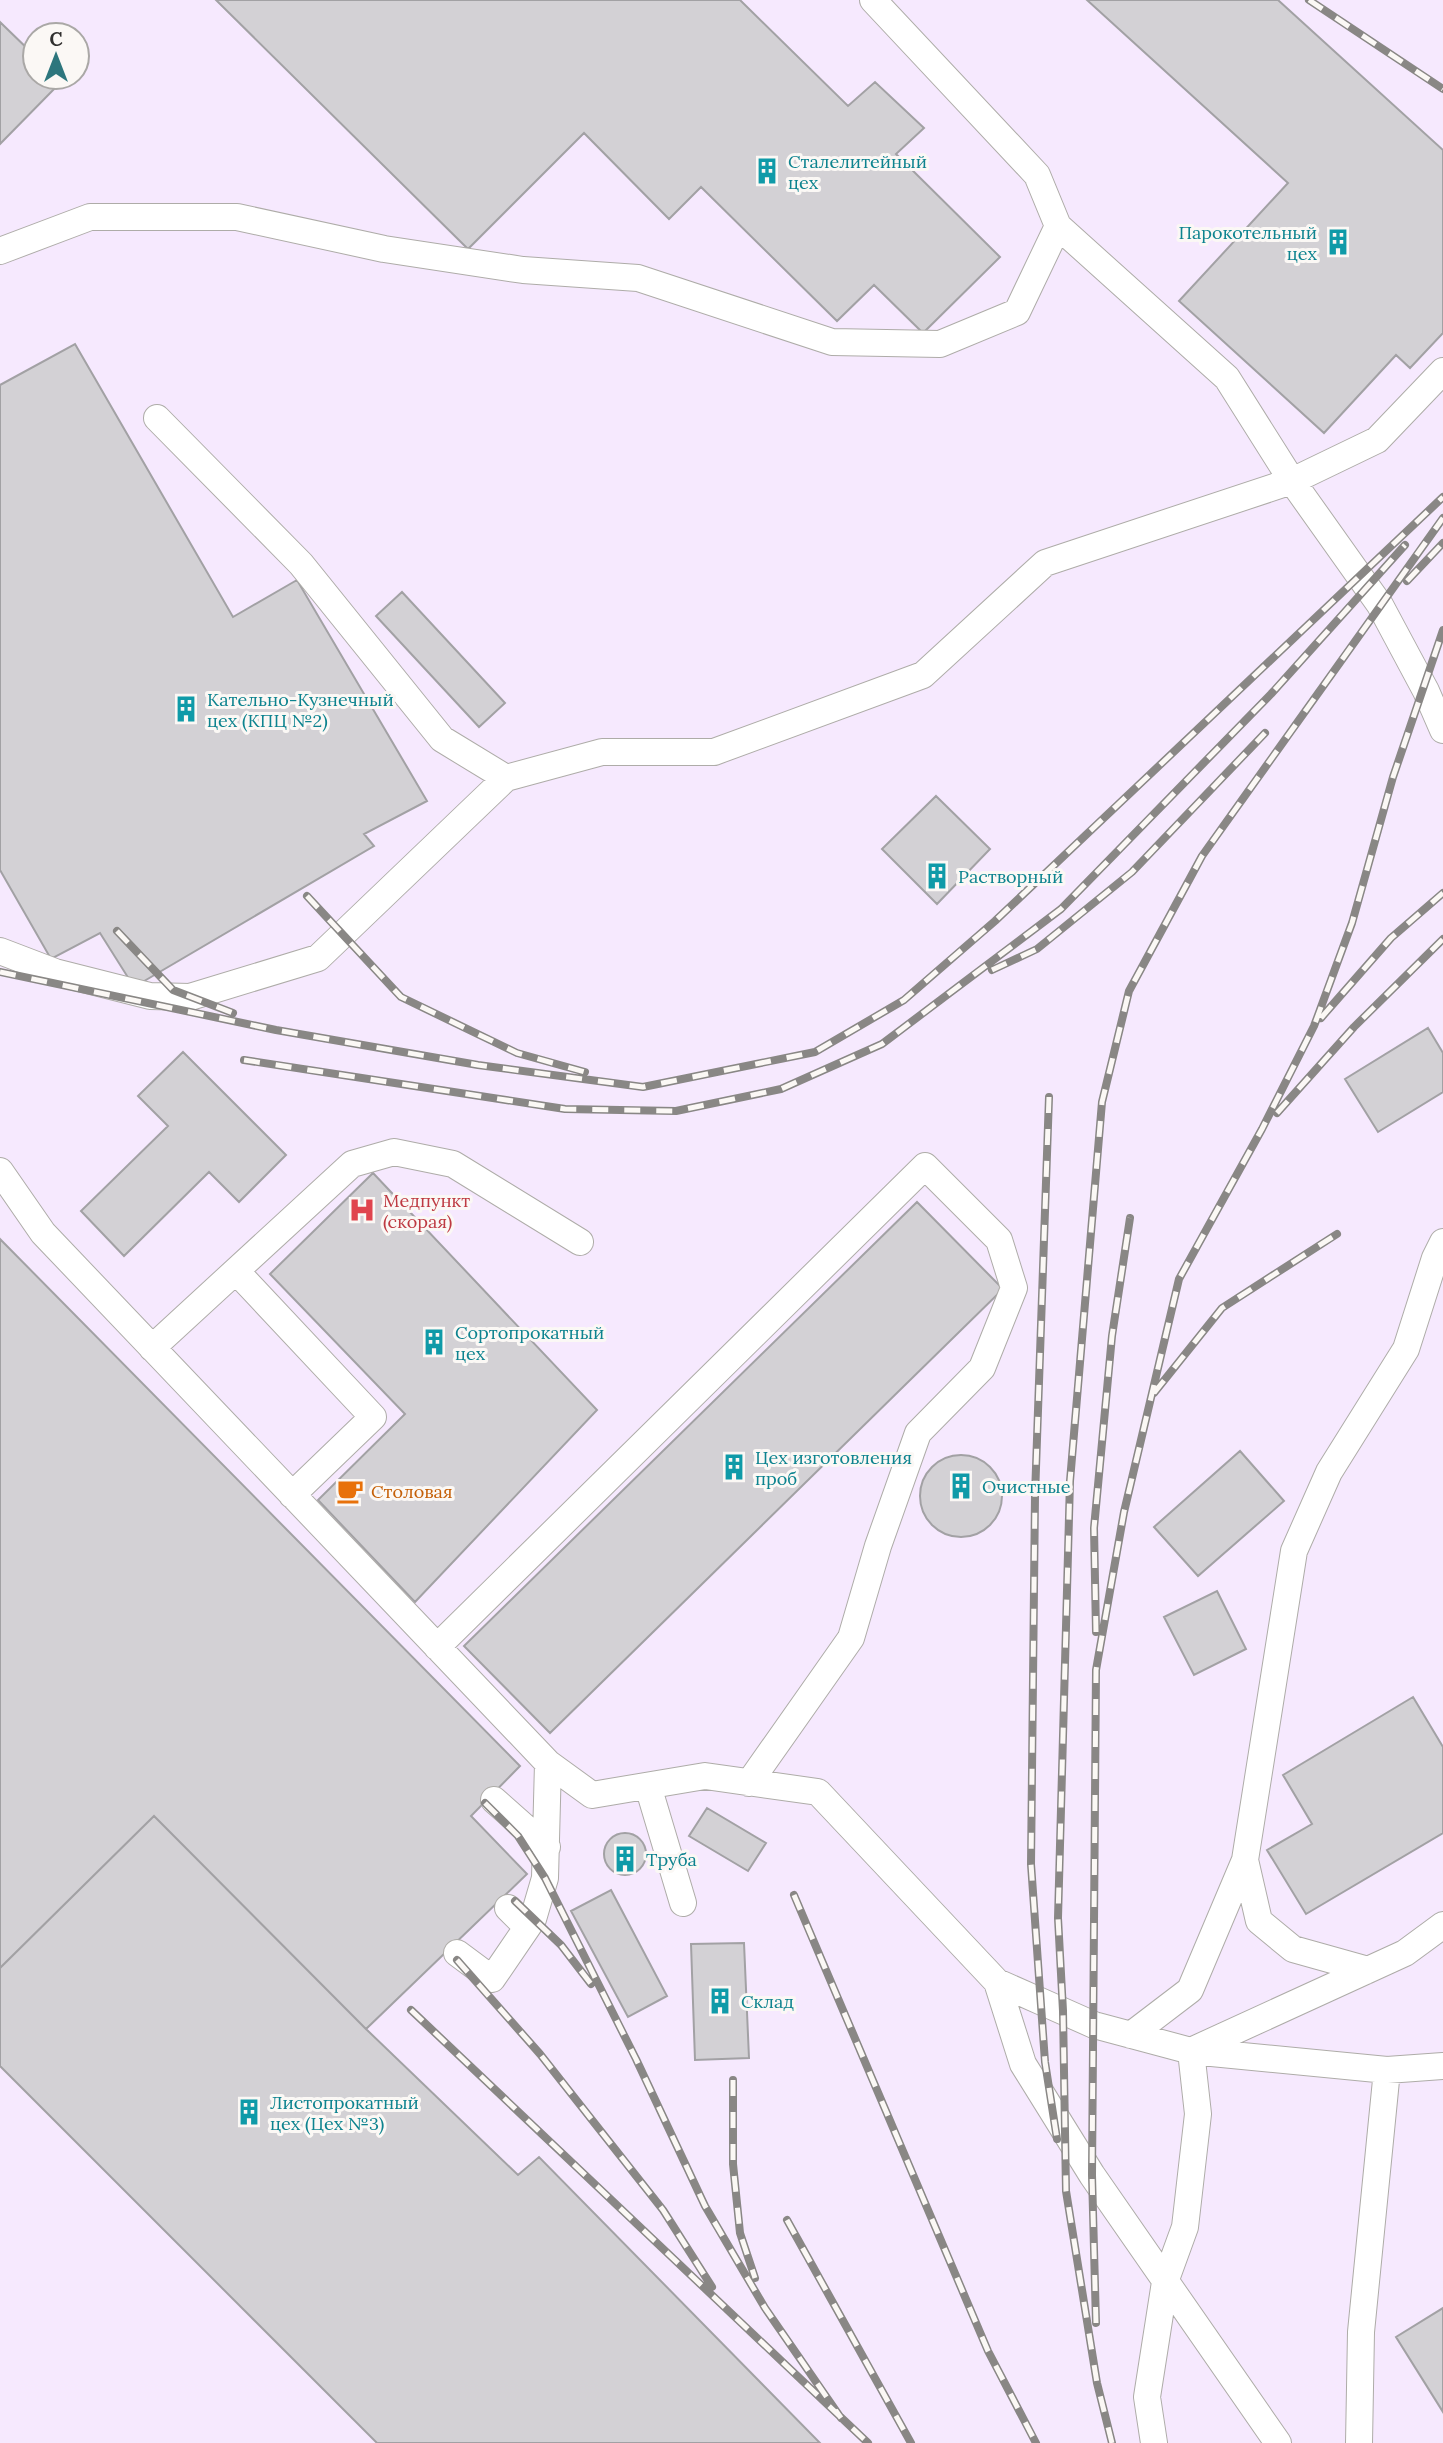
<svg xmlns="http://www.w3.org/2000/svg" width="1443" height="2443" viewBox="0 0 1443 2443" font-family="Lora,serif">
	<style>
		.industrial { fill: #f6e9fe; fill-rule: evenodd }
		.building { fill: #d3d1d5; stroke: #a2a1a4; stroke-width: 2 }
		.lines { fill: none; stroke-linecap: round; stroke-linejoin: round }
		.lane-casing { stroke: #aeaca8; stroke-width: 28 }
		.lane { stroke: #fff; stroke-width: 26 }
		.rail-casing { stroke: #898785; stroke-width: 8 }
		.rail { stroke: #fbf8f5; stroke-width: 5; stroke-dasharray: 16; stroke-linecap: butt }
		.labels { text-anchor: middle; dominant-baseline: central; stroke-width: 6; stroke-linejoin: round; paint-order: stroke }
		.culture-label { font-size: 18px; fill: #0d838f; stroke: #fbf8f5; text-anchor: start }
		.health-label { font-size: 18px; fill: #be3a42; stroke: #fbf8f5; text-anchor: start }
		.food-label { font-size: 18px; fill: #c56008; stroke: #fbf8f5; text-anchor: start }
	</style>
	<rect width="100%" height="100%" fill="#fbf8f5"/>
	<!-- industrial -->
	<path class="industrial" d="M0,0h1443v2443h-1443zM35,35h42v42h-42z"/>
	<!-- building -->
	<path class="building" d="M216,0h524l108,106 27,-24 49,46 -28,26 104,103 -77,76 -49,-48 -37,36 -136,-134 -32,32 -85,-86 -116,116z
		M1087,0h191l165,150v183l-33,35 -14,-13 -72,78 -145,-132 109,-118z
		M0,22l35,34v21h21l5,5 -61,62z
		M75,344l158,273 64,-37 130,221 -63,33 10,12 -240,141 -34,-54 -49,26 -51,-89v-485z
		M402,592l103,111 -26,24 -103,-111z
		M936,796l54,53 -53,55 -55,-55z
		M1428,1028l15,25v39l-65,40 -33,-53z
		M183,1052l103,103 -47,47 -30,-30 -85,84 -43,-45 87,-85 -30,-30z
		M373,1173l224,237 -182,192 -97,-102 87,-86 -135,-140z
		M917,1202l86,87 -453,444 -86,-87z
		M0,1239l520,527 -49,50 56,58 -161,155 -212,-213 -154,152z
		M1240,1451l44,50 -86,75 -44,-49z
		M920 1496a41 41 0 1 1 82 0a41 41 0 1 1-82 0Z
		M1217,1591l29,58 -52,26 -30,-58z
		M1413,1697l30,50v86l-137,81 -39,-64 45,-26 -29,-49z
		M707,1808l59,35 -18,28 -59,-35z
		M154,1816l212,213 152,146 21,-18 281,286h-443l-377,-377v-98z
		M604 1854a21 21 0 1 1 42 0a21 21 0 1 1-42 0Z
		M611,1890l56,106 -39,21 -57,-106z
		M744,1943l5,115 -54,2 -4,-116z
		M1443,2308v104l-47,-75z"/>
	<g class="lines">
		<!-- lane casing -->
		<g class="lane-casing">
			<path id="lane" d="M873,0l164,175 21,51 169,152 65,103 88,124 46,86 17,39
				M0,251l90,-34h147l147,32 139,21 115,8 194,64 108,2 77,-32 41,-86
				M157,418l144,146 141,175 64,39
				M0,951l55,21 95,24 40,1 128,-39 188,-180 96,-26h112l209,-77 122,-112 247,-82 85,-41 66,-69
				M0,1171l43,62 505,530 44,32 113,-19 113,16 179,190 43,19 54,24 97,26 196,19 56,-4
				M236,1271l137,146 -81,78
				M152,1348l200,-184 42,-12 59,12 127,78
				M437,1647l488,-481 74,74 15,48 -32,80 -64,65 -40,113 -27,92 -102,145
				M648,1786l35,117
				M494,1800l53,47
				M1245,1860l14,61 34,28 75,21
				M508,1908l19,19
				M457,1953l35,26 41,-60 12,-41 3,-115
				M997,1982l26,82 69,111 186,268
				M1131,2035l59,-45 55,-130 49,-309 35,-79 77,-123 29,-91 8,-16
				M1193,2050l212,-97 38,-28
				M1154,2443l-7,-46 18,-115 20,-55 13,-113 -7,-63
				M1359,2443l2,-111 26,-262"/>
		</g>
		<!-- lane -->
		<use href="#lane" class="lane"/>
		<!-- rail casing -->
		<g class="rail-casing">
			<path id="rail" d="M1309,0l134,89
				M1407,581l36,-38
				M307,896l94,101 116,56 68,19
				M117,931l56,59 60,23
				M992,970l45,-21 95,-77 133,-139
				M0,972l276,58 202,35 165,22 172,-35 89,-52 91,-79 448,-424
				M1321,1018l70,-80 52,-45
				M244,1060l321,49 111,2 105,-22 101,-45 179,-135 210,-215 134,-149
				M1049,1097l-14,399 -4,368 14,198 12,77
				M1277,1113l77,-86 89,-88
				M1154,1393l68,-85 115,-74
				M1096,1632l-2,-104 18,-192 18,-118
				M485,1803l33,33 27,42 91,181 69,147 60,102 76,110
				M794,1895l194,456 48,92
				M515,1901l46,44 30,39
				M457,1960l83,94 123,156 49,77
				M411,2010l457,433
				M733,2080v84l7,69 15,45
				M787,2220l124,223
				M1096,2323l-4,-148 4,-505 28,-158 55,-233 83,-150 52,-103 38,-103 41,-146 50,-147
				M1112,2443l-15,-60 -31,-192 -3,-180 -5,-93 12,-437 32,-379 27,-111 73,-135 241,-338"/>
		</g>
		<!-- rail -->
		<use href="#rail" class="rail"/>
	</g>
	<!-- icons -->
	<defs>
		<g id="building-bare" transform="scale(2.1)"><path d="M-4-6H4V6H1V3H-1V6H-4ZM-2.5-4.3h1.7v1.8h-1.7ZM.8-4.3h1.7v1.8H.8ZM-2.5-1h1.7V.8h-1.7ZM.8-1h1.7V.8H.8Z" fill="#0f9aa8" stroke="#fbf8f5" stroke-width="2.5" paint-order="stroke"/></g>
		<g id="hospital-bare" transform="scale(2.1)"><path d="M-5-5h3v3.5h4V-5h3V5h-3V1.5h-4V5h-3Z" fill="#e0444e" stroke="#fbf8f5" stroke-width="2.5" paint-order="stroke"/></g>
		<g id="cafe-bare" transform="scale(2.1)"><path d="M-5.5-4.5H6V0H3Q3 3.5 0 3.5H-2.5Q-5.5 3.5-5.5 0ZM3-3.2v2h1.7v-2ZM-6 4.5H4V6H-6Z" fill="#e8710a" stroke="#fbf8f5" stroke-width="2.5" paint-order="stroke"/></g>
	</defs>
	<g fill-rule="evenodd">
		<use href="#building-bare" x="767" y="171"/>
		<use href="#building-bare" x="1338" y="242"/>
		<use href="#building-bare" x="186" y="709"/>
		<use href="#building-bare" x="937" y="876"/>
		<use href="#hospital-bare" x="362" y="1210"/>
		<use href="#building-bare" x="434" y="1342"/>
		<use href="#building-bare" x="734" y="1467"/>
		<use href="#building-bare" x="961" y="1486"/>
		<use href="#cafe-bare" x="350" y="1491"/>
		<use href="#building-bare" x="625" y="1859"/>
		<use href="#building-bare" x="720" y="2001"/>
		<use href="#building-bare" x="249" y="2112"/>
	</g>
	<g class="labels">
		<!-- culture labels -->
		<g class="culture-label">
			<text x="788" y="161">Сталелитейный<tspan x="788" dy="21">цех</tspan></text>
			<text x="1317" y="232" text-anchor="end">Парокотельный<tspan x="1317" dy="21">цех</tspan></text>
			<text x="207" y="699">Кательно-Кузнечный<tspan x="207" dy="21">цех (КПЦ №2)</tspan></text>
			<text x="958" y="876">Растворный</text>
			<text x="455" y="1332">Сортопрокатный<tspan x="455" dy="21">цех</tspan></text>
			<text x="755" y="1457">Цех изготовления<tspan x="755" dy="21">проб</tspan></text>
			<text x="982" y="1486">Очистные</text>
			<text x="646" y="1859">Труба</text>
			<text x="741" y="2001">Склад</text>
			<text x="270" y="2102">Листопрокатный<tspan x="270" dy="21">цех (Цех №3)</tspan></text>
		</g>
		<!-- health labels -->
		<g class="health-label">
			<text x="383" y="1200">Медпункт<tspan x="383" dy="21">(скорая)</tspan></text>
		</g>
		<!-- food labels -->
		<g class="food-label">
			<text x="371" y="1491">Столовая</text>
		</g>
	</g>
	<!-- north arrow -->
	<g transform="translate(56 56)"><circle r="33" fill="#fbf8f5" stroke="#aaa8a6" stroke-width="2"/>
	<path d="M0-5L12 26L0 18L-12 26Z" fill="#2d767d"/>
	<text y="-10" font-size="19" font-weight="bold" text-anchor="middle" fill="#31302f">С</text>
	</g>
</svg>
